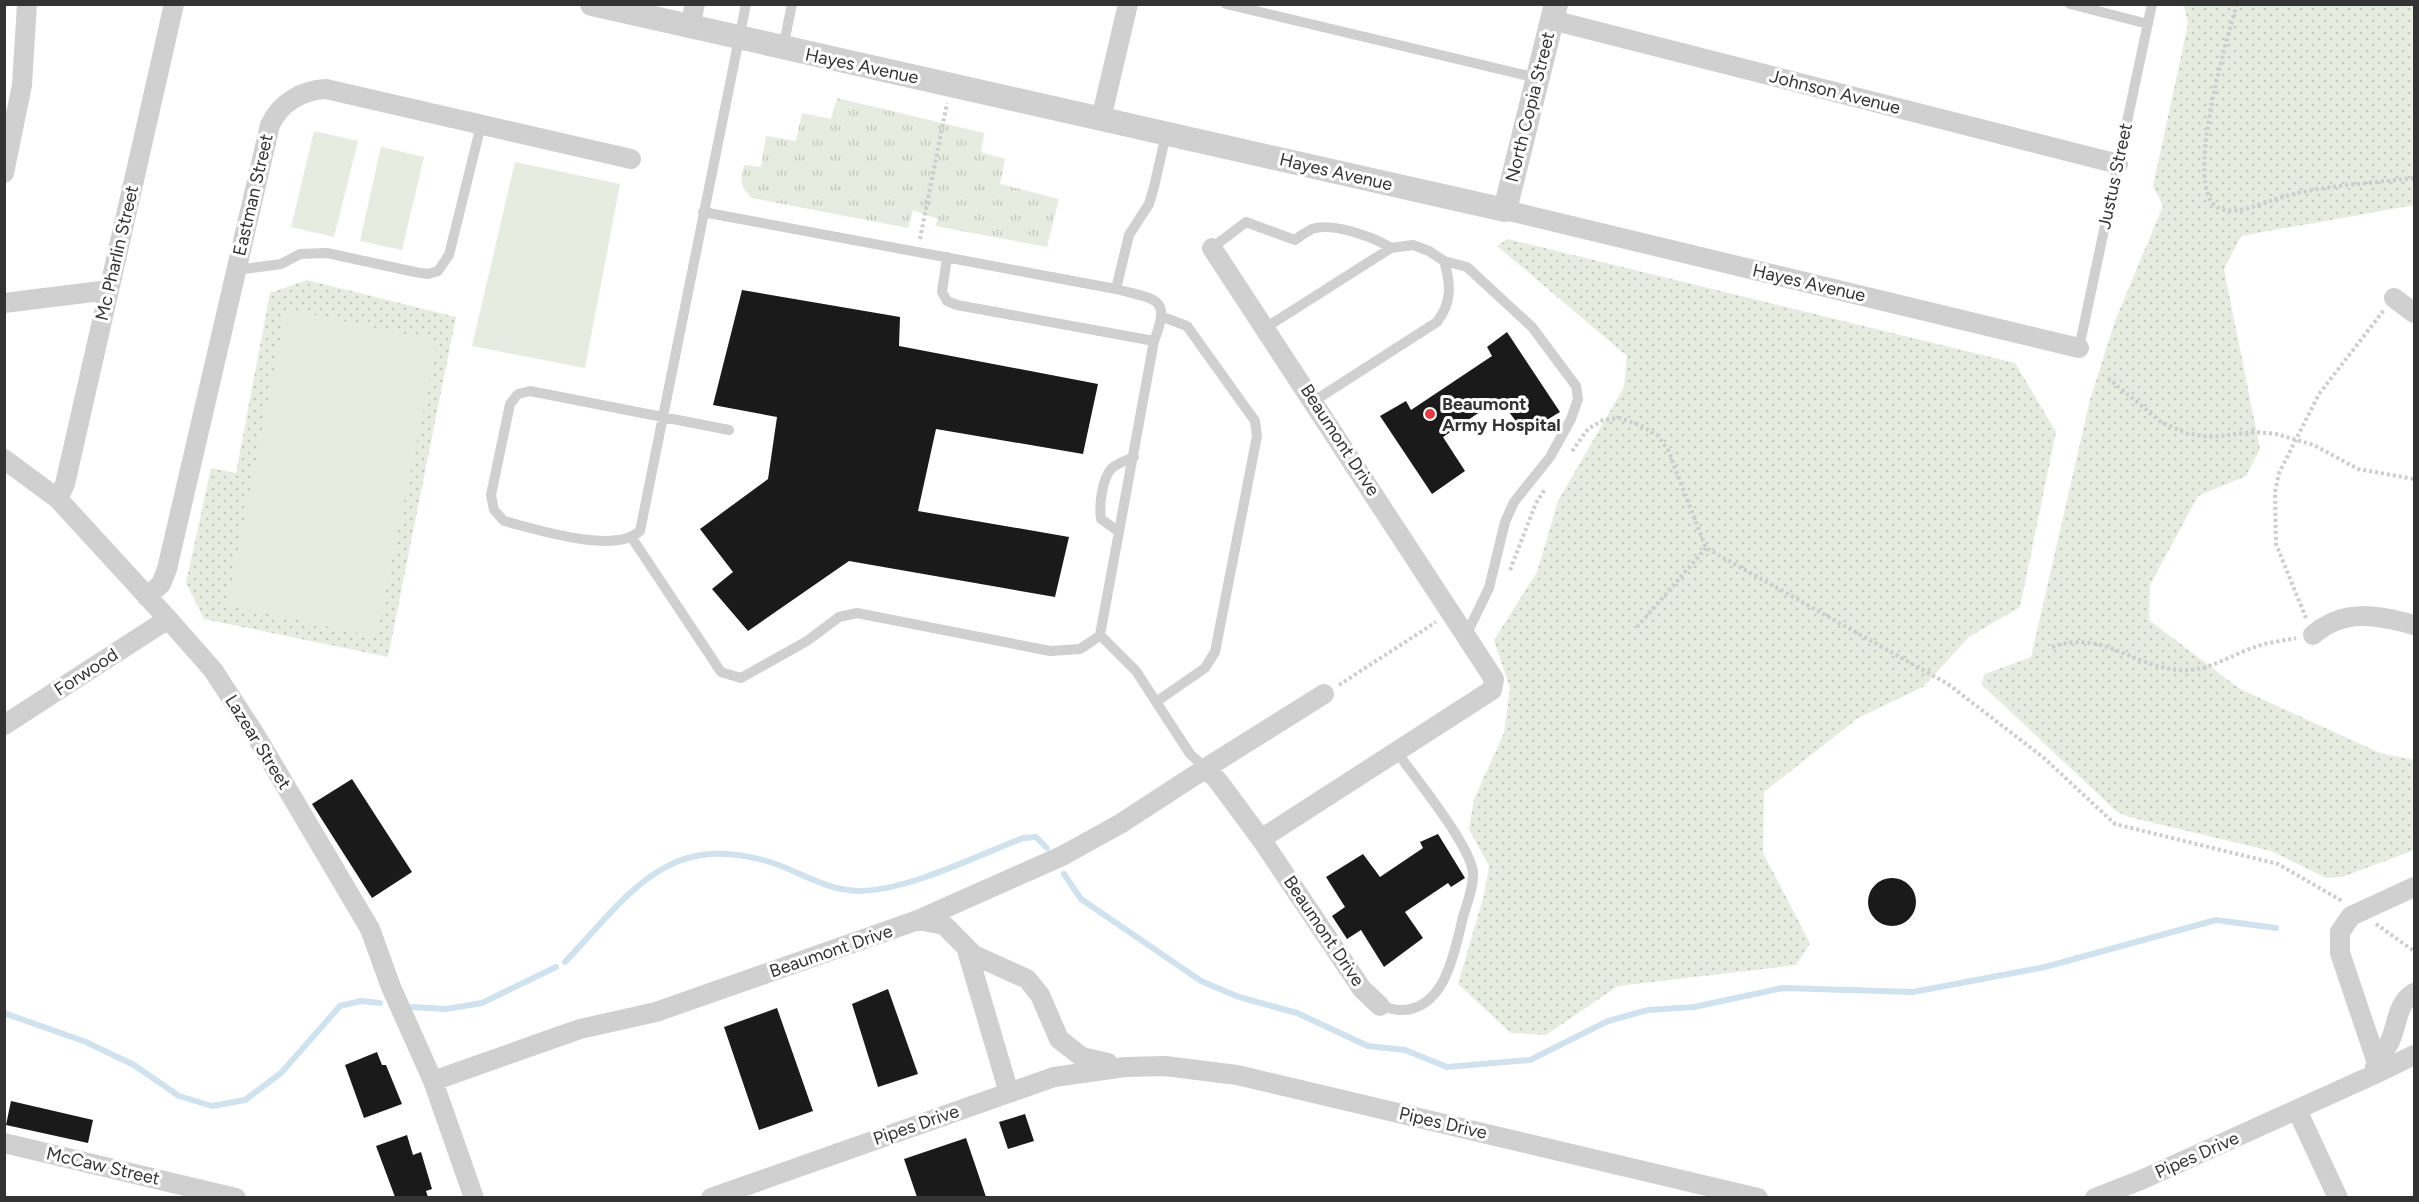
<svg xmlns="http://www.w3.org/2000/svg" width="2419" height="1202" viewBox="0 0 2419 1202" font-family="Figtree,sans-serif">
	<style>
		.grass { fill: url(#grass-dots) }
		.park { fill: url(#park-tufts) }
		.pitch { fill: #e6ecdf }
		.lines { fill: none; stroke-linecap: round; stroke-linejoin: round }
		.stream { stroke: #cfe2ee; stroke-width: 6 }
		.building { fill: #1a1a1a }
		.path { stroke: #cdcdcd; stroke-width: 4; stroke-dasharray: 3 3; stroke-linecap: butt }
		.service { stroke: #d0d0d0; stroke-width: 10 }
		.minor { stroke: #d0d0d0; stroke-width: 20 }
		.tertiary { stroke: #d0d0d0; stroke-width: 24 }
		.poi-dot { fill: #e63946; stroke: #fff; stroke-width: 2 }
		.labels { text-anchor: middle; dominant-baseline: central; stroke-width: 6; stroke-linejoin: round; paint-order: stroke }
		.street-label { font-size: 18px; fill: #333; stroke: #fff }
		.poi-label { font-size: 18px; font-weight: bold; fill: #333; stroke: #fff; text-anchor: start }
	</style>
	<defs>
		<pattern id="grass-dots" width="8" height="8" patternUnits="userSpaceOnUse" patternTransform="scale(1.5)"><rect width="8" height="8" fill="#e6ecdf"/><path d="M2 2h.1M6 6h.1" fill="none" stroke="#c6cbc0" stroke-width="1.8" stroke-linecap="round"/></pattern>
		<pattern id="park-tufts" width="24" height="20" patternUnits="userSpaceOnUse" patternTransform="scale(1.5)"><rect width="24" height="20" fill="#e6ecdf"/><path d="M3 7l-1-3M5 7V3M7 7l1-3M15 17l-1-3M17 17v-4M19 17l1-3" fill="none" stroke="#c6cbc0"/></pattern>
	</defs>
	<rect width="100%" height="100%" fill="#fff"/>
	<!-- grass -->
	<path class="grass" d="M2184,5h230v200l-173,31 -17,33 36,180 -14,27 -48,20 -48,89 -1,35 91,69 140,64 34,7v90l-72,27 -16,1 -55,-27 -142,-34 -13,-6 -135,-127 4,-10 46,-17 59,-257 25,-79 48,-115 -10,-20 35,-162z
		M1508,239l507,124 41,69 -36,175 -51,30 -46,50 -65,31 -94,74 -1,61 47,90 -14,22 -178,21 -72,49 -35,-2 -53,-49 26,-89 5,-29 -20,-37 5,-30 30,-66 6,-45 -16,-48 43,-68 21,-71 66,-114 3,-31 -130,-110z
		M307,280l149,37 -68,340 -184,-38 -18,-36 25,-115 25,5 34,-180z"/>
	<!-- park -->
	<path class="park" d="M837,98l147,35 -3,19 24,7 -5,25 59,15 -12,48 -112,-21 3,-7 -25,-9 -5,18 -156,-30c-12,-11 -12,-17 -8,-33l17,2 5,-31 30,5 6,-28 29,6z"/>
	<!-- pitch -->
	<path class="pitch" d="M314,131l44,10 -24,96 -43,-10z
		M381,147l43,10 -22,93 -42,-9z
		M515,162l105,22 -35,184 -113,-22z
		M286,309l152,32 -62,296 -149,-32z"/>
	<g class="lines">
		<!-- stream -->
		<path class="stream" d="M1064,874l17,25 120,82 38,16 58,16 71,33 37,4 42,17 83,-7 78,-39 40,-11 46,-3 89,-19 130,4 132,-25 171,-47 60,8
			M565,962c65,-68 102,-133 208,-99 29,10 55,28 86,28 51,-1 117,-35 164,-53l13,-1 11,11
			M412,1007l34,2 36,-6 74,-36
			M4,1013l82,29 48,23 45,31 33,10 33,-6 36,-27 59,-67 21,-5 19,2"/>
	</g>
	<!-- building -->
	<path class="building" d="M742,290l158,27 -1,29 199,38 -15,70 -147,-25 -18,82 151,26 -14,60 -206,-36 -101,70 -36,-42 21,-17 -33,-43 68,-50 9,-62 -64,-12z
		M1507,332l53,80 -35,21 -26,-34 -56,38 22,34 -33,23 -52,-78 26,-15 5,9 81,-54 -5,-9z
		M352,779l60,93 -40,26 -60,-94z
		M1438,834l27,44 -14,9 -3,-4 -43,29 18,26 -39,29 -23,-37 -14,9 -15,-23 13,-9 -19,-30 37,-23 17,23 43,-29 -3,-6z
		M1868 902a24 24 0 1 1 48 0a24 24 0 1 1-48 0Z
		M888,989l30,85 -40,13 -26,-83z
		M777,1008l36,103 -54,19 -35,-103z
		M377,1052l5,13h4l16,39 -38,14 -19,-53z
		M11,1101l82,19 -5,23 -82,-18z
		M1025,1114l9,27 -26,8 -9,-27z
		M407,1135l6,20 8,-3 11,37 -6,2 2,6h-33l-19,-51z
		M966,1138l20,59h-69l-13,-38z"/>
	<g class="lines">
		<!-- path -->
		<path class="path" d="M2237,4c-10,34 -54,182 -20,203 15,9 38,-1 53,-6 46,-16 97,-17 144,-23
			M920,239l27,-136
			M2108,378l53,44 24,11 24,4 47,-5 20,2 38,11 44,24 56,10
			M1572,451l16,-22 15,-9 17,-2 20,7 17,10 11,15 38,98 242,136 96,74 71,66 163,40 64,37
			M1510,570l26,-67 9,-14
			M2306,618l-30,-74 -1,-52 4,-19 40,-79 65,-84
			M1637,627l69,-79
			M2052,647c52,-18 79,20 129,23 26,2 50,-15 74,-23 13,-5 28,-6 41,-9
			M1339,685l97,-63
			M2376,924l38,27"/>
		<!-- service -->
		<path class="service" d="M1226,4l311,74
			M2070,4l78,20
			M783,48l9,-44
			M1166,134l-12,53 -5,17 -20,31 -13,54c39,11 56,7 38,52l-54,294 36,36 54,83 16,14
			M703,212l413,77
			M1212,248l34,-26 49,18c5,-4 11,-8 17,-11 20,-7 62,8 79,19
			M947,257l-5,35 5,9 10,4 197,36
			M236,270l45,-6 19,-10 27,-1 88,19 13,2 10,-3 11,-16 32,-130
			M1265,328l126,-80 22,-3 16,6 15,10 23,6 65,60 44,59 2,13 -7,20 -21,38 -36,45 -9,20 -16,66 -22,45
			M2079,348l73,-344
			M1314,401l123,-79c15,-20 14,-37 7,-61
			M729,430l-199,-39 -12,3 -8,10 -19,91 3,15 10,11c32,8 110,34 136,10l106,-527
			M1119,532l-18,-13c-2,-14 1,-41 11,-51 6,-5 15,-8 22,-11
			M632,538l89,134 20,6 66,-37 32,-24 18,-4 193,38 30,-2 21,-14
			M1156,702l49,-34 10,-16 42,-216 -2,-15 -68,-95 -24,-9
			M1380,1006c7,1 16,5 22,4 44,-1 53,-61 61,-93 4,-14 11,-31 10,-45 -4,-29 -58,-94 -76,-120"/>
		<!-- minor -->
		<path class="minor" d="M1552,20l566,144
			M690,26l5,-22
			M1101,119l27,-115
			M4,173l18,-88 5,-81
			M1505,210l574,138
			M1212,248l282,431 -2,11 -231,149
			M2394,298l20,15
			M4,303l105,-13
			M4,459l54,40 110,120 45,51 43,66 114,193 21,58 42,94 41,117
			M58,499l7,-15 109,-480
			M147,597l14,-13 6,-15 103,-444c10,-22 32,-35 56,-36l305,70
			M2313,635c31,-27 64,-20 101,-10
			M4,725l164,-106
			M1206,768l118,-74
			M918,920l26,5 30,30 53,24 13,16 19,44 23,18 26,6
			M966,947l43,146
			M2376,1060l-36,-107v-21l11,-16 63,-29
			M2373,1075l41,-20
			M433,1081l147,-52 76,-17 262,-92 144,-64 58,-32 86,-56 12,13 43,58 101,150 18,17
			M2297,1110l41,88
			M4,1143l232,55
			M711,1198l343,-121 71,-10 40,-1 72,9 521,123
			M2095,1198l46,-18 232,-105c3,-16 8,-18 15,-30 10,-17 7,-41 26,-52"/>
		<!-- tertiary -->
		<path class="tertiary" d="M592,4l913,206 51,-206"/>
	</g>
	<!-- markers -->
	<circle class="poi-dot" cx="1430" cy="414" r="6"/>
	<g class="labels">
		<!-- street labels -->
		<g class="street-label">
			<text transform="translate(862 66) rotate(12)">Hayes Avenue</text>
			<text transform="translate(1835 92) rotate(14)">Johnson Avenue</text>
			<text transform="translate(1530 107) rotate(-76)">North Copia Street</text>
			<text transform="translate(1336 172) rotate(13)">Hayes Avenue</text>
			<text transform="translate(2115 176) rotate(-78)">Justus Street</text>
			<text transform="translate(253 195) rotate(-77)">Eastman Street</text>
			<text transform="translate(117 253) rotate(-77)">Mc Pharlin Street</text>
			<text transform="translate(1809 283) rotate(13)">Hayes Avenue</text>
			<text transform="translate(1340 440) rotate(57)">Beaumont Drive</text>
			<text transform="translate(86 672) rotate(-33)">Forwood</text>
			<text transform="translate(258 742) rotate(58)">Lazear Street</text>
			<text transform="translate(1324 931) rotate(56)">Beaumont Drive</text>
			<text transform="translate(831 951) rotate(-19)">Beaumont Drive</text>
			<text transform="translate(1443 1123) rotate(13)">Pipes Drive</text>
			<text transform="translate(916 1125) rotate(-19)">Pipes Drive</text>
			<text transform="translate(2197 1155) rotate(-24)">Pipes Drive</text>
			<text transform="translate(103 1166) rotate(13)">McCaw Street</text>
		</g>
		<!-- poi labels -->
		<g class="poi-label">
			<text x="1442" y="404">Beaumont<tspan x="1442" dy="21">Army Hospital</tspan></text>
		</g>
	</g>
	<!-- border -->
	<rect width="2419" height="1202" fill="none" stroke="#333333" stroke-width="12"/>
</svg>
